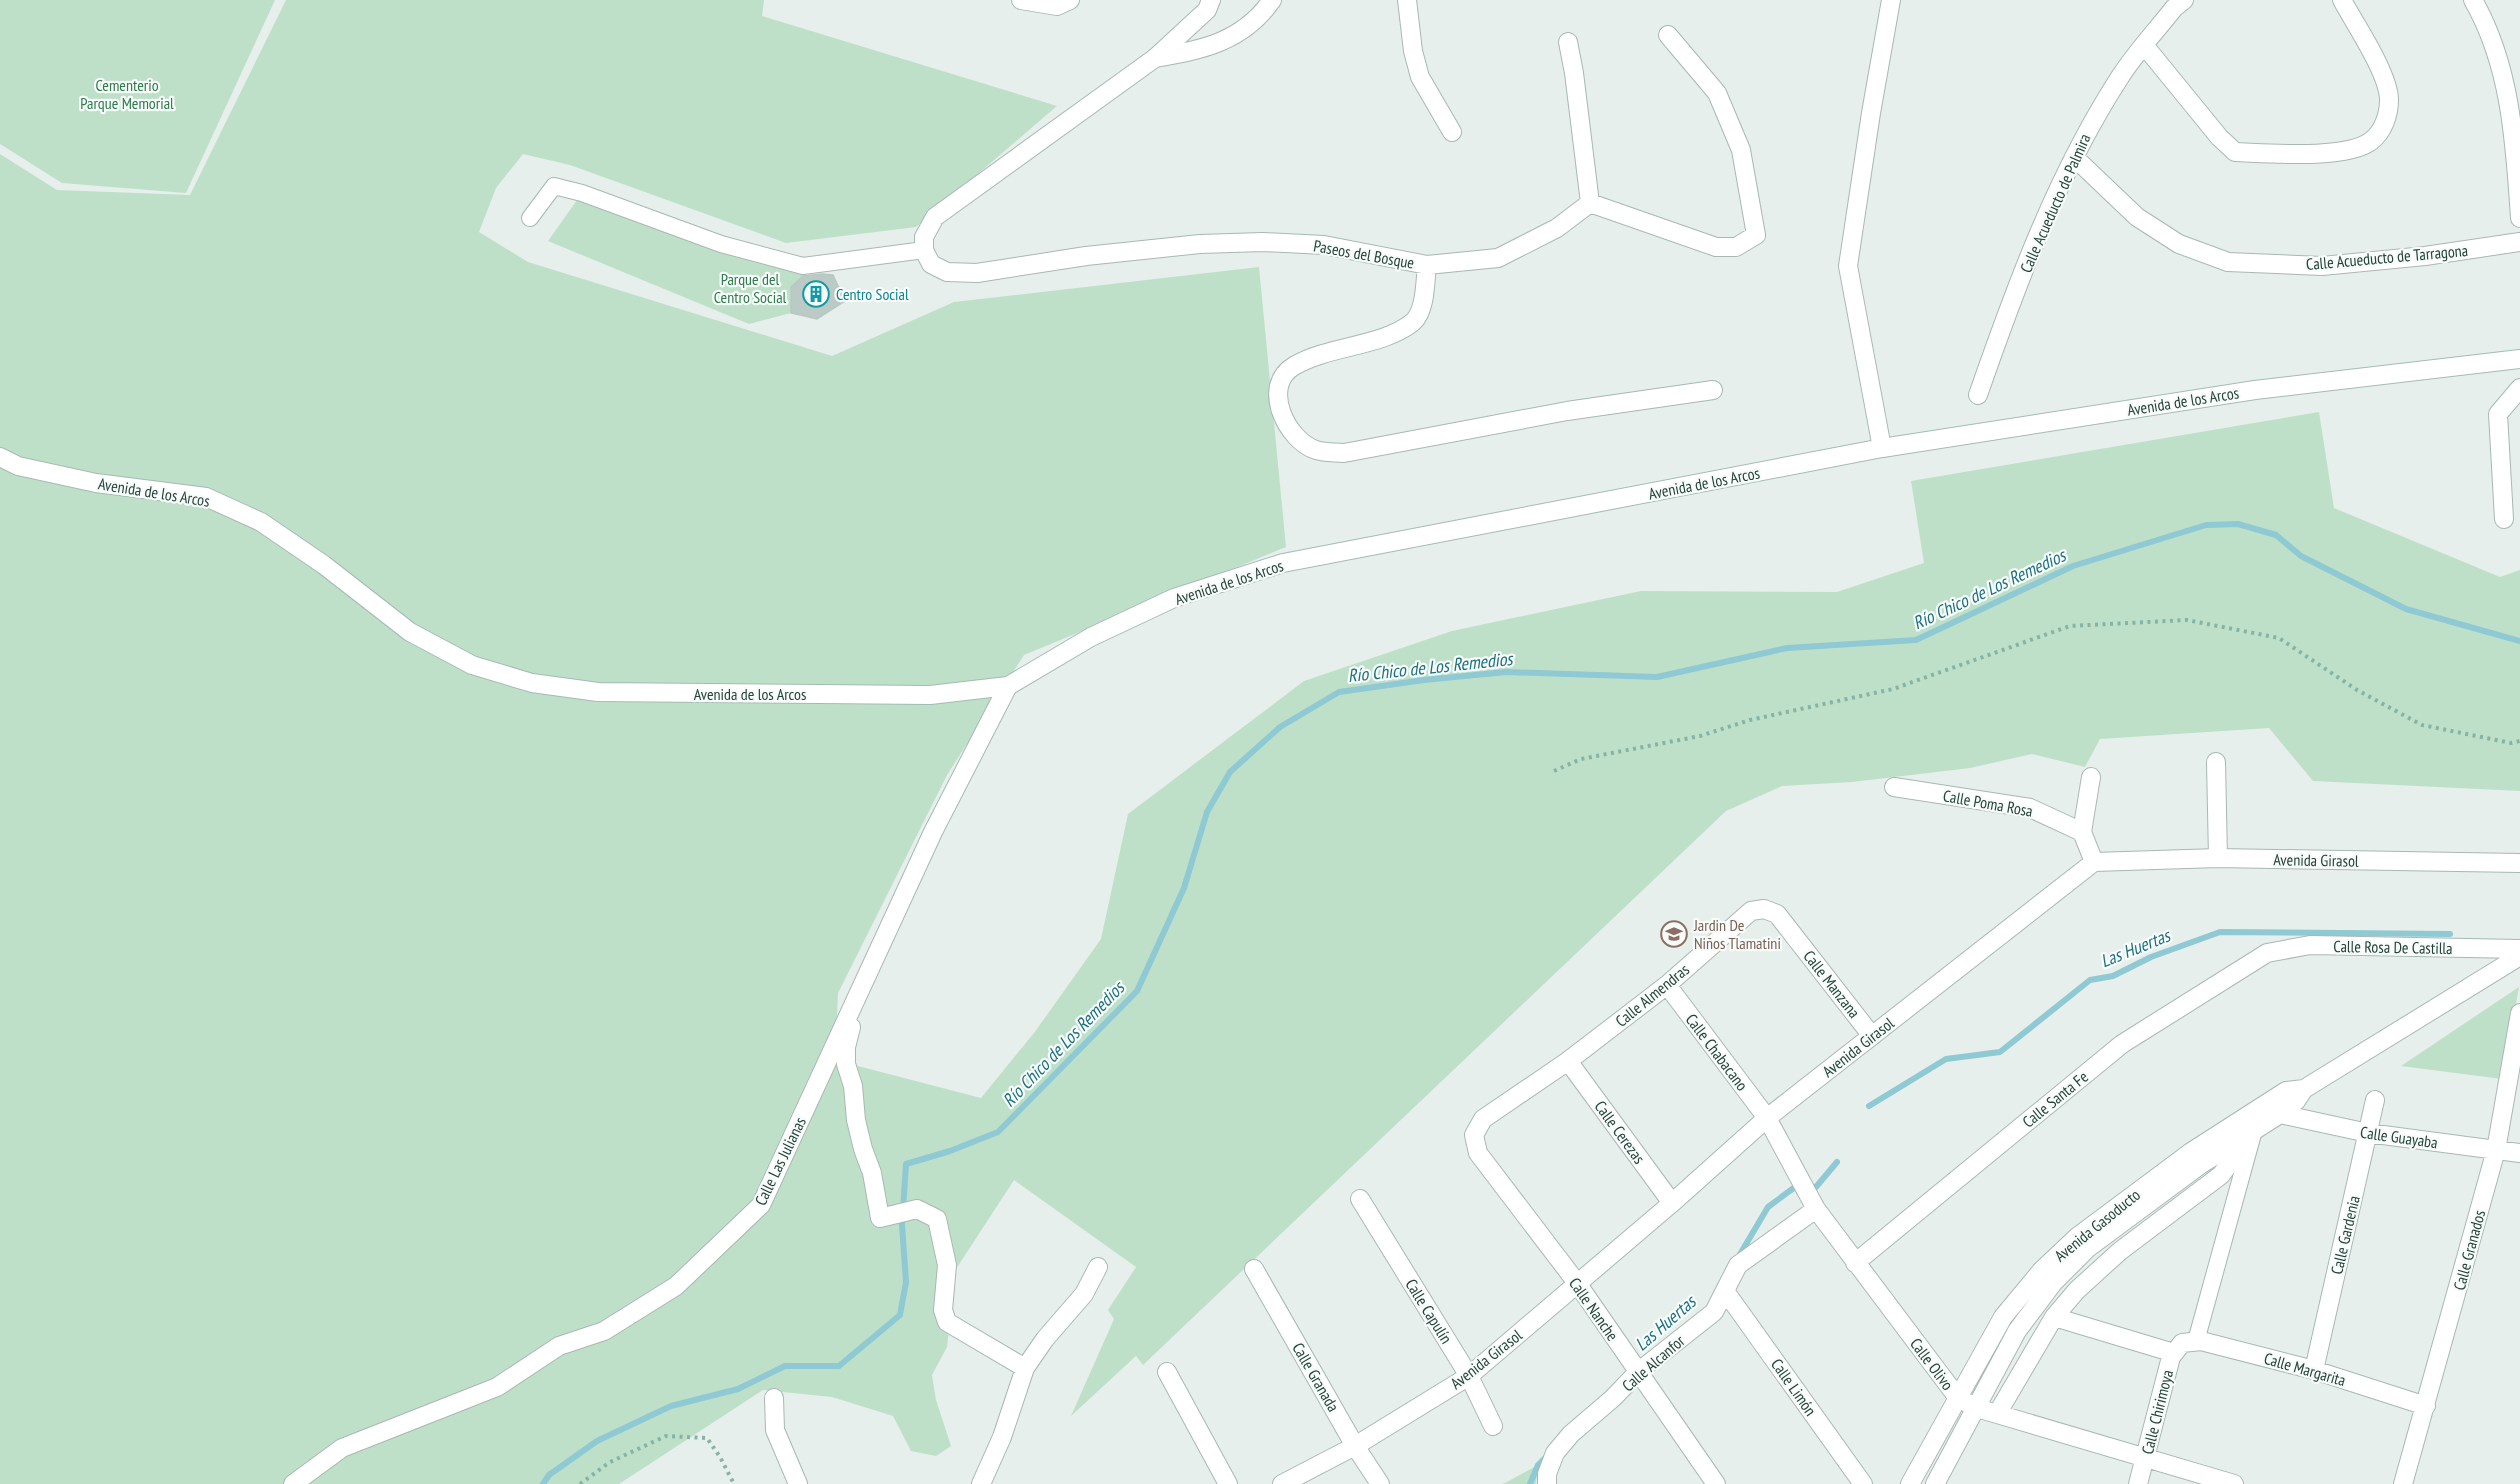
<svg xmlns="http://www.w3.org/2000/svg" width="2520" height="1484" viewBox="0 0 2520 1484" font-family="'PT Sans Narrow',sans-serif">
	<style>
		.green { fill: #bfe0c8 }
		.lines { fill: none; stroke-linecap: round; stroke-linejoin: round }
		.stream { stroke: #8ec9d4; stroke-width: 6 }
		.building { fill: #bbcac4; stroke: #b8c9c2; stroke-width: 1.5 }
		.pedestrian-casing { stroke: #a8b8b2; stroke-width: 18 }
		.minor-casing { stroke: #a8b8b2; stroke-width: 20 }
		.tertiary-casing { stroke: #a8b8b2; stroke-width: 20 }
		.secondary-casing { stroke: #a4bbb3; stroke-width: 20 }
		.path { stroke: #86b3a5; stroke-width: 4; stroke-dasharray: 3 4.5; stroke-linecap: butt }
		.pedestrian { stroke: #fff; stroke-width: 16 }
		.minor { stroke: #fff; stroke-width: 18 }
		.tertiary { stroke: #fff; stroke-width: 18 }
		.secondary { stroke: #fff; stroke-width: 18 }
		.labels { text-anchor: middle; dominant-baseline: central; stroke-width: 4.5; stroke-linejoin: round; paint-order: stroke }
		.park-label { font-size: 16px; fill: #2d7a4b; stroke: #f7fbf9 }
		.street-label { font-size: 16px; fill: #24423a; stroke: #f7fbf9 }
		.culture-label { font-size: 16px; fill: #0d838f; stroke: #f7fbf9; text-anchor: start }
		.education-label { font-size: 16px; fill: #785e54; stroke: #f7fbf9; text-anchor: start }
		.water-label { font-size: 18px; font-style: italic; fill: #1c6f80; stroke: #f7fbf9 }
	</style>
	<rect width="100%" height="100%" fill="#e6efeb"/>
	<!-- green -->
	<path class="green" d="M0,0h275l-89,193 -124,-10 -62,-39z
		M286,0h478l-2,16 295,90 -141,121 -130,16 -216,-78 -47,-11 -27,34 -17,44 49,30 304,94 122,-54 305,-35 27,280 -262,108 -77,120 -109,218 -3,67 146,38 53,-65 67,-94 27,-125 176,-133 148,-50 189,-40 196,1 87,-29 -13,-82 408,-69 15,96 166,69 20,-7v221l-207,-10 -44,-53 -169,11 -15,28 -53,-13 -62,14 -118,14 -70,4 -56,25 -583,554 -7,-9 -65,60 43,-97 -6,-9 28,-43 -122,-87 -58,89 -9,78 -15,28 4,25 15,46 -15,10 -25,-5 -18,-35 -61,-19 -69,-7 -144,94h-619v-1330l57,36 133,5z
		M582,193l226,80 -17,14v26l-42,11 -201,-83z
		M2519,987l-17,92 -101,-13z
		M1538,1465l-2,19h-34l5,-2z"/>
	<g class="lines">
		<!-- stream -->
		<path class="stream" d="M1869,1106l77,-47 54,-7 90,-72 23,-4 38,-19 69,-25 230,2
			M1739,1256l29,-49 27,-20h21l21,-25
			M543,1484l6,-9 48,-34 74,-35 67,-17 47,-23h54l61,-51 6,-33 -4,-57 4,-61 44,-13 48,-19 139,-141 47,-103 23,-76 23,-40 50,-45 59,-35 85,-12 82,-8 151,5 130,-29 129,-8 157,-74 133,-41 32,-1 38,11 25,21 105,53 114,32
			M1530,1484l8,-19 10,-10"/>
	</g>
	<!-- building -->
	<path class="building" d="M822,274l11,1 12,26 -28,18 -26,-6v-26l12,-11z"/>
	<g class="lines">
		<!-- pedestrian casing -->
		<g class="pedestrian-casing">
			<path id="pedestrian" d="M530,218l24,-32 28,7 139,51 82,22 121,-16
				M2196,1341l57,-207"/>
		</g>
		<!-- minor casing -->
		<g class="minor-casing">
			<path id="minor" d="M1021,0l36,6 13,-6
				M1407,0l6,51 7,26 32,55
				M2473,0c38,66 42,143 47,218
				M1568,42l6,31 16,130
				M2144,45l75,92 16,15c32,1 111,8 136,-11 12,-9 18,-26 18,-41 0,-26 -34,-76 -47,-100
				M1155,58l-220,159 -11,20v13l7,14 16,8 30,1 109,-17 114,-12 63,-2 61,3 103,20 71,-7 59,-30 33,-25
				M2074,157l63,60 42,27 49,18 94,4 103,-10 95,-14
				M1590,203l126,44h20l20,-12 -15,-85 -24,-57 -49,-58
				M1427,265c-2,16 -1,45 -14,57 -31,25 -83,23 -119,44 -34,20 -7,75 22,84 9,3 19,2 28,3l223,-42 146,-21
				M1978,395c38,-109 79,-221 142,-318 16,-25 36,-46 54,-69l10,-8
				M1882,448l-34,-182 23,-153 20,-113
				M2504,519l-6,-105 22,-26
				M2216,762l2,96
				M1894,787l136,21 52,24 12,30
				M2082,832l9,-55
				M1667,985l100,133 49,91 142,189 19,10 257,76
				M851,1027l-5,20v17l7,22 3,34 7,29 9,24 8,45 37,-9 20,10 10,46 -4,45 4,12 78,46
				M1568,1061l104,142
				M2280,1114l88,19 152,20
				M1360,1199l109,177 24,50
				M1855,1263l267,-219 145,-91 43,-8 210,4
				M1254,1269l101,177 25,38
				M1725,1291l138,193
				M2054,1317l120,36
				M2314,1370l61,-270
				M1167,1372l61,112
				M774,1398l1,32 23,54
				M1997,1414l57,-97 23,-27 43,-39 101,-76 31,-43
				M293,1484l49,-36 155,-61 62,-41 45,-15 72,-45 85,-81 172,-373 75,-146
				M981,1484l21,-47 23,-69 20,-29 39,-45 14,-27
				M1547,1484v-10l8,-21 16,-19 42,-36 25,-26 76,-60 24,-47 78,-56
				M1716,1484l-139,-201 -99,-130 -4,-18 9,-16 85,-58 99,-76 84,-74 13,-2 13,5 95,122
				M2138,1484l33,-127 11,-14 19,-2 113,29 112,36
				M2403,1484l93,-334 24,-137"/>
		</g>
		<!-- tertiary casing -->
		<g class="tertiary-casing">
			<path id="tertiary" d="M1155,58c47,-8 88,-16 117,-58
				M1155,58l52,-48 4,-10
				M1282,1484l73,-38 114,-70 203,-173 95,-85 327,-256 124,-4 302,5
				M1910,1484l93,-167 39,-47 35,-33 114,-85 95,-61 18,-2
				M1935,1484l82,-153 36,-48 35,-35 112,-83 80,-51 16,-13 8,-12 216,-133"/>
		</g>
		<!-- secondary casing -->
		<g class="secondary-casing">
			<path id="secondary" d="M0,457l18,9 78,17 110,14 55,25 63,43 86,67 62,33 60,18 66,9 332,3 78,-9 83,-49 83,-39 109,-35 599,-115 373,-58 265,-31"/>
		</g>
		<!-- path -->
		<path class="path" d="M1554,771l27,-12 119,-23 50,-16 143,-31 177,-63 117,-6 92,18 78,52 65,35 89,18 9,-2
			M580,1484l30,-22 56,-26 41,2 13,19 14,27"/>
		<!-- pedestrian -->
		<use href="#pedestrian" class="pedestrian"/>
		<!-- minor -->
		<use href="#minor" class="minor"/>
		<!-- tertiary -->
		<use href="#tertiary" class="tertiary"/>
		<!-- secondary -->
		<use href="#secondary" class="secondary"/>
	</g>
	<!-- icons -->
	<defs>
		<g id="building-ring" transform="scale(1.35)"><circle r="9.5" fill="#f7fbf9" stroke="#0f9aa8" stroke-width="1.5"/><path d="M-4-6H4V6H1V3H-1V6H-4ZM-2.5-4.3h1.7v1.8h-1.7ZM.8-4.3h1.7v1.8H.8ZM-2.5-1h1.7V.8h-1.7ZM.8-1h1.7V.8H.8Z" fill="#0f9aa8"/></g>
		<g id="school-ring" transform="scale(1.35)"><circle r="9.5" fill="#f7fbf9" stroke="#8d6e63" stroke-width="1.5"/><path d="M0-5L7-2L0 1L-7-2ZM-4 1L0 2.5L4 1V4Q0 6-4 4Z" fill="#8d6e63"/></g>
	</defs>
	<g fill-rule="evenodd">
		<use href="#building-ring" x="816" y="294"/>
		<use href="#school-ring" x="1674" y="934"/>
	</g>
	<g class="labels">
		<!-- park labels -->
		<g class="park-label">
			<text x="127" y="85">Cementerio<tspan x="127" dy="18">Parque Memorial</tspan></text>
			<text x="750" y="279">Parque del<tspan x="750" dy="18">Centro Social</tspan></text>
		</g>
		<!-- street labels -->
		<g class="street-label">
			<text transform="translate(2055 203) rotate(-66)">Calle Acueducto de Palmira</text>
			<text transform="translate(1364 254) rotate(10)">Paseos del Bosque</text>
			<text transform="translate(2387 257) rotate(-5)">Calle Acueducto de Tarragona</text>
			<text transform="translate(2183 401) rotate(-9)">Avenida de los Arcos</text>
			<text transform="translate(1704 483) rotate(-11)">Avenida de los Arcos</text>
			<text transform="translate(154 492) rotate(9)">Avenida de los Arcos</text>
			<text transform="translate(1229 582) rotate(-18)">Avenida de los Arcos</text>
			<text x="750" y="694">Avenida de los Arcos</text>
			<text transform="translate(1988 803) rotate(10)">Calle Poma Rosa</text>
			<text transform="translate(2316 860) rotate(1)">Avenida Girasol</text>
			<text transform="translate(2393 947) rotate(1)">Calle Rosa De Castilla</text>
			<text transform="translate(1832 984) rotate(52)">Calle Manzana</text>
			<text transform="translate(1652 995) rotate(-39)">Calle Almendras</text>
			<text transform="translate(1858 1047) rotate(-38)">Avenida Girasol</text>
			<text transform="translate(1717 1052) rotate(53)">Calle Chabacano</text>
			<text transform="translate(2055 1099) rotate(-39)">Calle Santa Fe</text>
			<text transform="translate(1620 1132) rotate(54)">Calle Cerezas</text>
			<text transform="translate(2399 1137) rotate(8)">Calle Guayaba</text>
			<text transform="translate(780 1161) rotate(-64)">Calle Las Julianas</text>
			<text transform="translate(2097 1225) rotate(-39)">Avenida Gasoducto</text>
			<text transform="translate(2345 1235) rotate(-77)">Calle Gardenia</text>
			<text transform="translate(2469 1250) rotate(-75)">Calle Granados</text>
			<text transform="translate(1594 1309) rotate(55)">Calle Nanche</text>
			<text transform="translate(1429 1311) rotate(58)">Calle Capulín</text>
			<text transform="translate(1486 1359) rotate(-38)">Avenida Girasol</text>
			<text transform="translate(1653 1363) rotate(-41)">Calle Alcanfor</text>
			<text transform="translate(1932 1364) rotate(53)">Calle Olivo</text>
			<text transform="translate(2305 1369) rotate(16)">Calle Margarita</text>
			<text transform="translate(1316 1377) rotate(60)">Calle Granada</text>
			<text transform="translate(1794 1387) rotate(55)">Calle Limón</text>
			<text transform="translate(2157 1412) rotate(-76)">Calle Chirimoya</text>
		</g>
		<!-- culture labels -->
		<g class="culture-label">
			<text x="836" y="294">Centro Social</text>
		</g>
		<!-- education labels -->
		<g class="education-label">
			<text x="1694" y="925">Jardin De<tspan x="1694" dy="18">Niños Tlamatini</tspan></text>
		</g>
		<!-- water labels -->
		<g class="water-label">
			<text transform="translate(1989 589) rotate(-25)">Río Chico de Los Remedios</text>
			<text transform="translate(1430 667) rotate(-6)">Río Chico de Los Remedios</text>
			<text transform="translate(2135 948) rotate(-22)">Las Huertas</text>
			<text transform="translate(1063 1044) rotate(-46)">Río Chico de Los Remedios</text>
			<text transform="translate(1665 1323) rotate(-41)">Las Huertas</text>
		</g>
	</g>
</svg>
